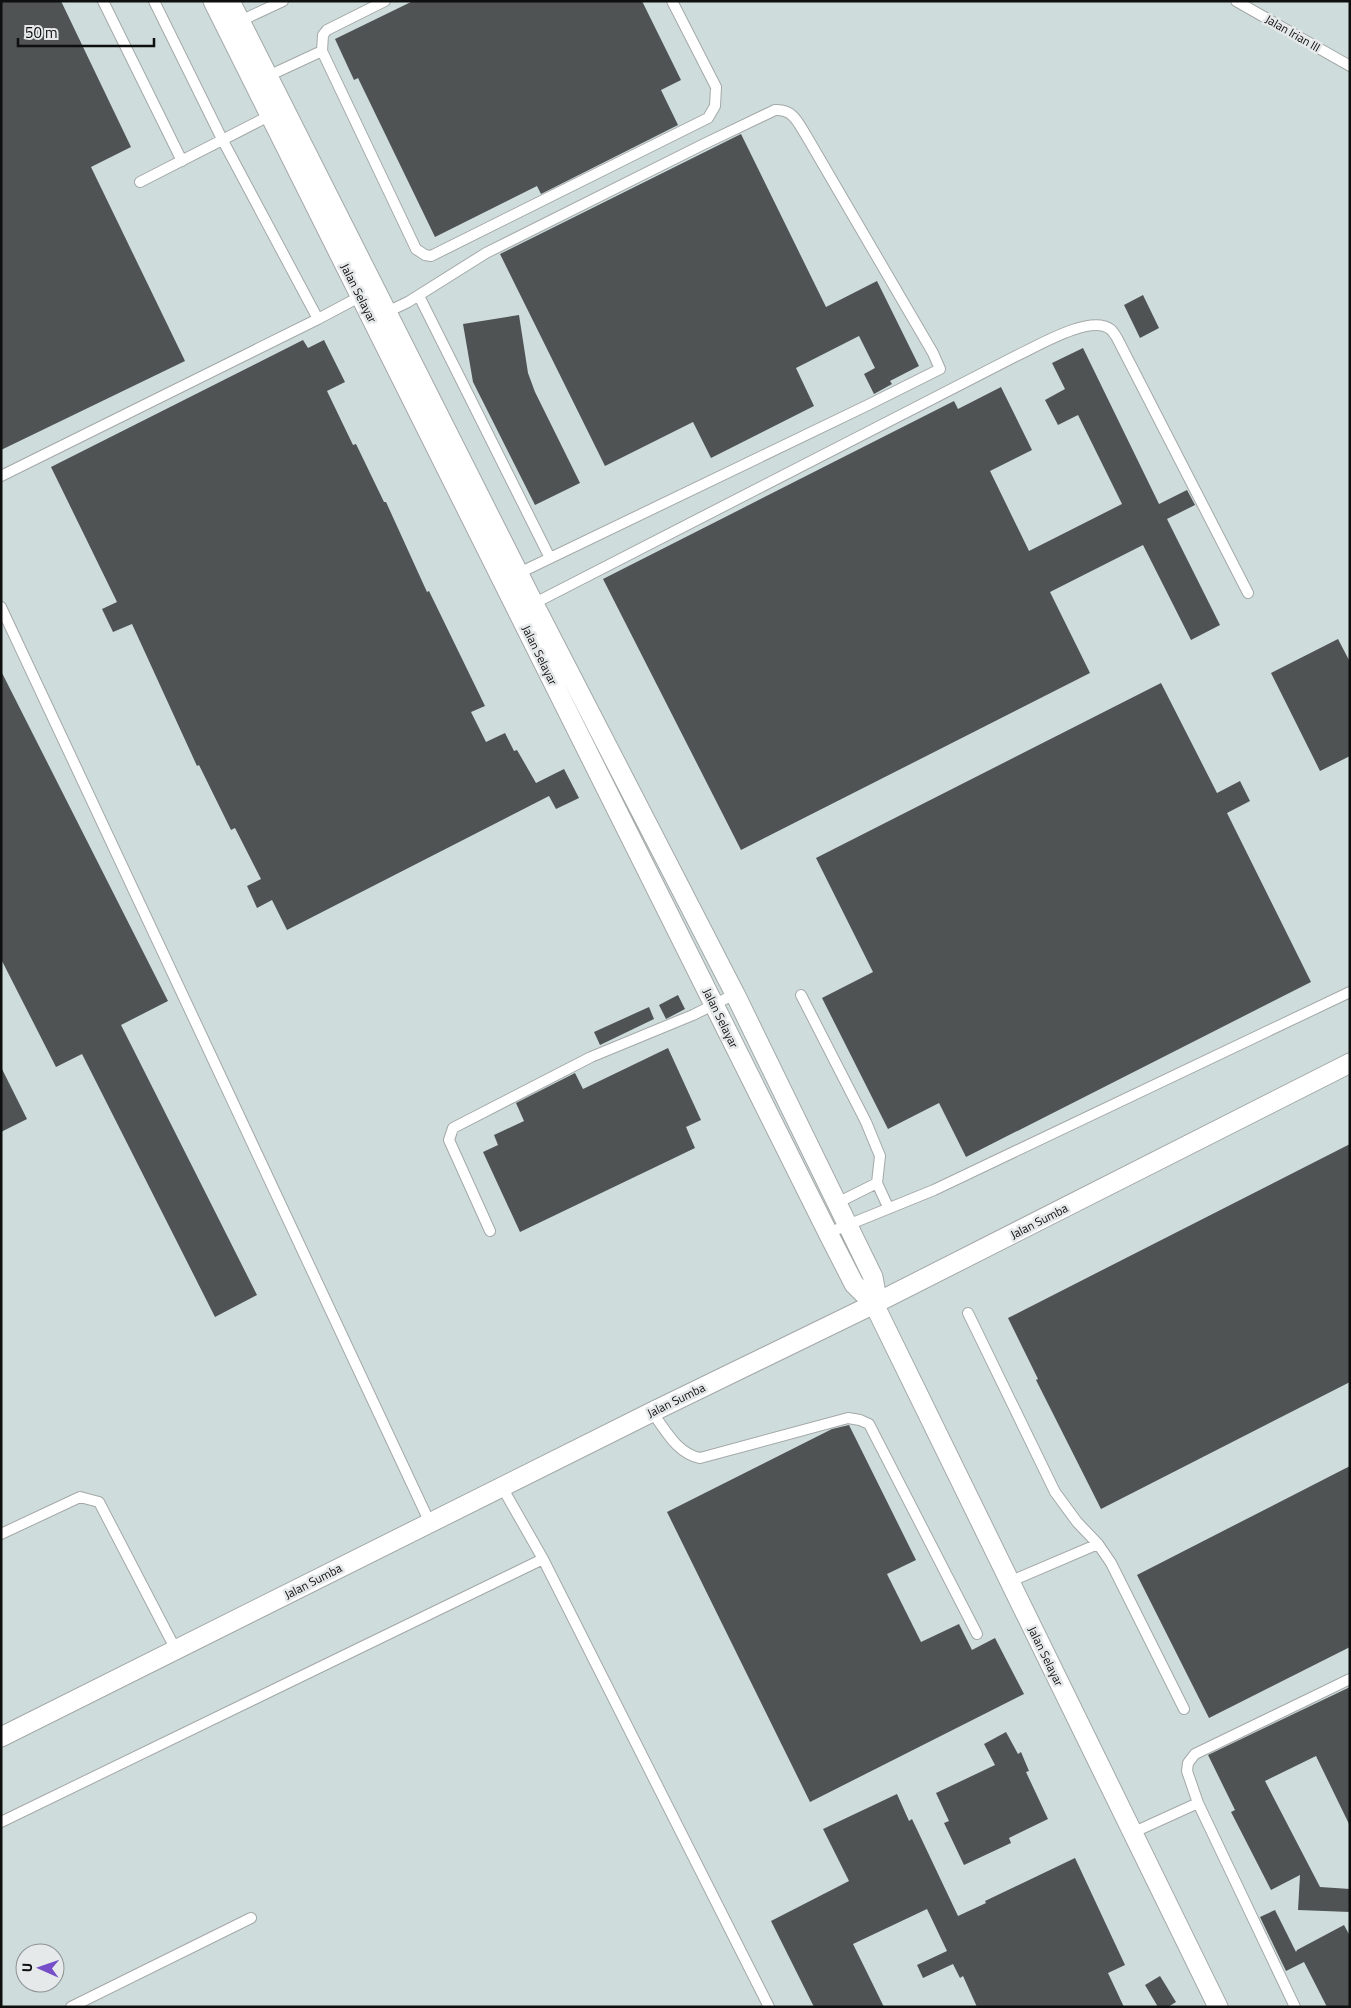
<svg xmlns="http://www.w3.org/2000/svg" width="1351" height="2008" viewBox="0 0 1351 2008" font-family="'Titillium Web',sans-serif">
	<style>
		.built { fill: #cfdcdc; fill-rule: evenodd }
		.building { fill: #4f5353 }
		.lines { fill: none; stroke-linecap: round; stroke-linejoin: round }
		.lane-casing { stroke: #a4a8a8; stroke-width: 12 }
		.street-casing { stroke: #a4a8a8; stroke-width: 21 }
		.lane { stroke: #fff; stroke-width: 10 }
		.street { stroke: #fff; stroke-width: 19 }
		.labels { text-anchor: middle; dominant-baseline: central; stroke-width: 5; stroke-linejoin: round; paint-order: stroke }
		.street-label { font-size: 12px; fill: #0e0f0f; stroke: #e5e9e9 }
	</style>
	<rect width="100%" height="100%" fill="#e5e9e9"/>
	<!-- built -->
	<path class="built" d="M1,1h1349v2006h-1349zM25,1953h30v30h-30z"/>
	<!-- building -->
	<path class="building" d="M1,1h60l70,146 -40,20 94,194 -184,89z
		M413,1h229l39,79 -20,10 17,35 -137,69 -4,-8 -102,51 -77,-159 -4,2 -19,-41z
		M741,134l85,173 51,-26 42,85 -29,15 2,3 -18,10 -10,-20 11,-6 -16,-32 -63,32 18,38 -103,52 -18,-36 -88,44 -105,-212z
		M1143,295l16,33 -19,10 -16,-33z
		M519,315l9,58 7,19 45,91 -45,22 -62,-123 -10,-58z
		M303,340l5,8 16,-8 21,42 -18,9 26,54 3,-1 28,58h2l41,90 2,-1 56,115 -14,6 15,30 19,-9 9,18 3,-1 19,33 28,-14 15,29 -23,11 -7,-13 -262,134 -15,-30 -15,8 -10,-22 14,-7 -26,-51 -4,2 -32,-65 -2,1 -65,-142 -19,8 -11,-23 15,-7 -66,-135z
		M1083,348l76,156 28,-14 8,15 -28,14 53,106 -29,15 -48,-95 -93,47 40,81 -349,177 -138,-271 351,-178 4,8 43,-22 31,63 -42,21 39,80 93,-47 -44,-89 -20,10 -13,-25 20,-11 -13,-26z
		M1338,639l12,23v94l-30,15 -49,-98z
		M1,671l167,330 -47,24 136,270 -42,22 -133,-263 -26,13 -55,-108z
		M1161,683l56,110 23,-12 10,20 -23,12 84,169 -345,175 -27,-54 -51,26 -66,-131 51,-26 -57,-114z
		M678,995l7,14 -19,10 -7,-14z
		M649,1007l5,12 -54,26 -6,-13z
		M668,1048l33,72 -15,7 9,21 -175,84 -37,-80 15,-7 -4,-10 30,-14 -8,-18 59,-30 8,16z
		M1,1067l26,52 -26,13z
		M1350,1144v238l-249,127 -65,-129 2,-1 -30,-61z
		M849,1425l67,135 -29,14 34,68 38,-18 13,26 23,-12 29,56 -214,108 -143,-290 165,-83z
		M1350,1466v181l-141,71 -72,-143z
		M1350,1687v139l-34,-70 -51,25 55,106 30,2v23l-52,-2 2,-35 -29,15 -40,-78 4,-2 -27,-55z
		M1006,1732l12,22 3,-2 8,19 -3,1 22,47 -39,19 2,5 -47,22 -20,-42 5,-2 -13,-28 59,-28 -11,-21z
		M897,1794l12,27 3,-2 46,97 28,-13 -1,-2 90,-43 50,107 -17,8 16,34h-147l-14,-31 -3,2 -7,-14 -30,14 -6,-13 30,-14 -20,-42 -74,35 31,63h-70l-43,-86 78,-40 -26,-52z
		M1275,1910l21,42 1,-2 47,-25 6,11v71h-23l-23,-45 -18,9 -26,-54z
		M1160,1976l16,26 -8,5h-10l-13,-22z"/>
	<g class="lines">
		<!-- lane casing -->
		<g class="lane-casing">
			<path id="lane" d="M103,1l79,160
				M1236,1l114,65
				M236,23l47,-22
				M322,51l94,198 9,6 6,1 277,-138 7,-12 1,-19 -44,-86
				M266,77l56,-26 1,-16 4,-5 58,-29
				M140,182l133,-68
				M419,296l131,262
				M385,313l23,-11 78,-49 218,-109 71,-34c19,-1 23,13 32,27l126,216 7,16 -72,36 -353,170
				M318,319l45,-24
				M1,476l317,-157 -96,-180 -68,-138
				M531,605l485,-249c20,-9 74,-42 94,-27 3,2 5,6 7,9l131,255
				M1,607l429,916
				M801,995l65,127 14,34 -3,27 -40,20
				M877,1183l11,24
				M490,1231l-41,-91 4,-12 138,-71 102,-42 42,-21
				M828,1233l106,-43 416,-198
				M968,1313l87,179 22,30 21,22 13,19 73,146
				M652,1412c13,17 25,42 48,46l148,-40 12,2 9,4 108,210
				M502,1487l41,72 226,448
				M1,1534l79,-37 19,5 77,148
				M1009,1582l89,-38
				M1,1822l542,-263
				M1132,1833l66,-30
				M71,2007l180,-89
				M1295,2007l-97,-204 -11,-32 1,-8 7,-9 155,-75"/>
		</g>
		<!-- street casing -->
		<g class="street-casing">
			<path id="street" d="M213,1l615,1232 26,51 20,20 1,-16 -2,-11 -138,-283 -201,-390 -304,-603
				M874,1304l344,703
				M1,1737l651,-325 222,-108 476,-241"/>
		</g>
		<!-- lane -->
		<use href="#lane" class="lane"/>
		<!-- street -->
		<use href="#street" class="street"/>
	</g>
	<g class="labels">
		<!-- street labels -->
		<g class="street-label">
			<text transform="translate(1293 33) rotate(30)">Jalan Irian III</text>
			<text transform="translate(359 293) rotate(63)">Jalan Selayar</text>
			<text transform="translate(540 655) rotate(64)">Jalan Selayar</text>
			<text transform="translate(721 1018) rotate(64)">Jalan Selayar</text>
			<text transform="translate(1039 1221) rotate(-27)">Jalan Sumba</text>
			<text transform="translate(676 1400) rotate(-26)">Jalan Sumba</text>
			<text transform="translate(313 1581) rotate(-27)">Jalan Sumba</text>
			<text transform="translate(1046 1656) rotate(64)">Jalan Selayar</text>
		</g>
	</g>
	<!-- border -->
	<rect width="1351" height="2008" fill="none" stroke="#0e0f0f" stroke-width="5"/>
	<!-- north arrow -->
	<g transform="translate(40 1968) rotate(272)"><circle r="24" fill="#e5e9e9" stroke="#8f9292"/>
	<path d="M0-4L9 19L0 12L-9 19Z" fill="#764fc8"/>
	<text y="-8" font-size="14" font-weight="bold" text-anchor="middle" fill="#0e0f0f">U</text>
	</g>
	<!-- scale -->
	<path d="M18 38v8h136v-8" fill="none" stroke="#0e0f0f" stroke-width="2.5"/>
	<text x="25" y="38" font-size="15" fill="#0e0f0f" stroke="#e5e9e9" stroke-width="4" paint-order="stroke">50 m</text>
</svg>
